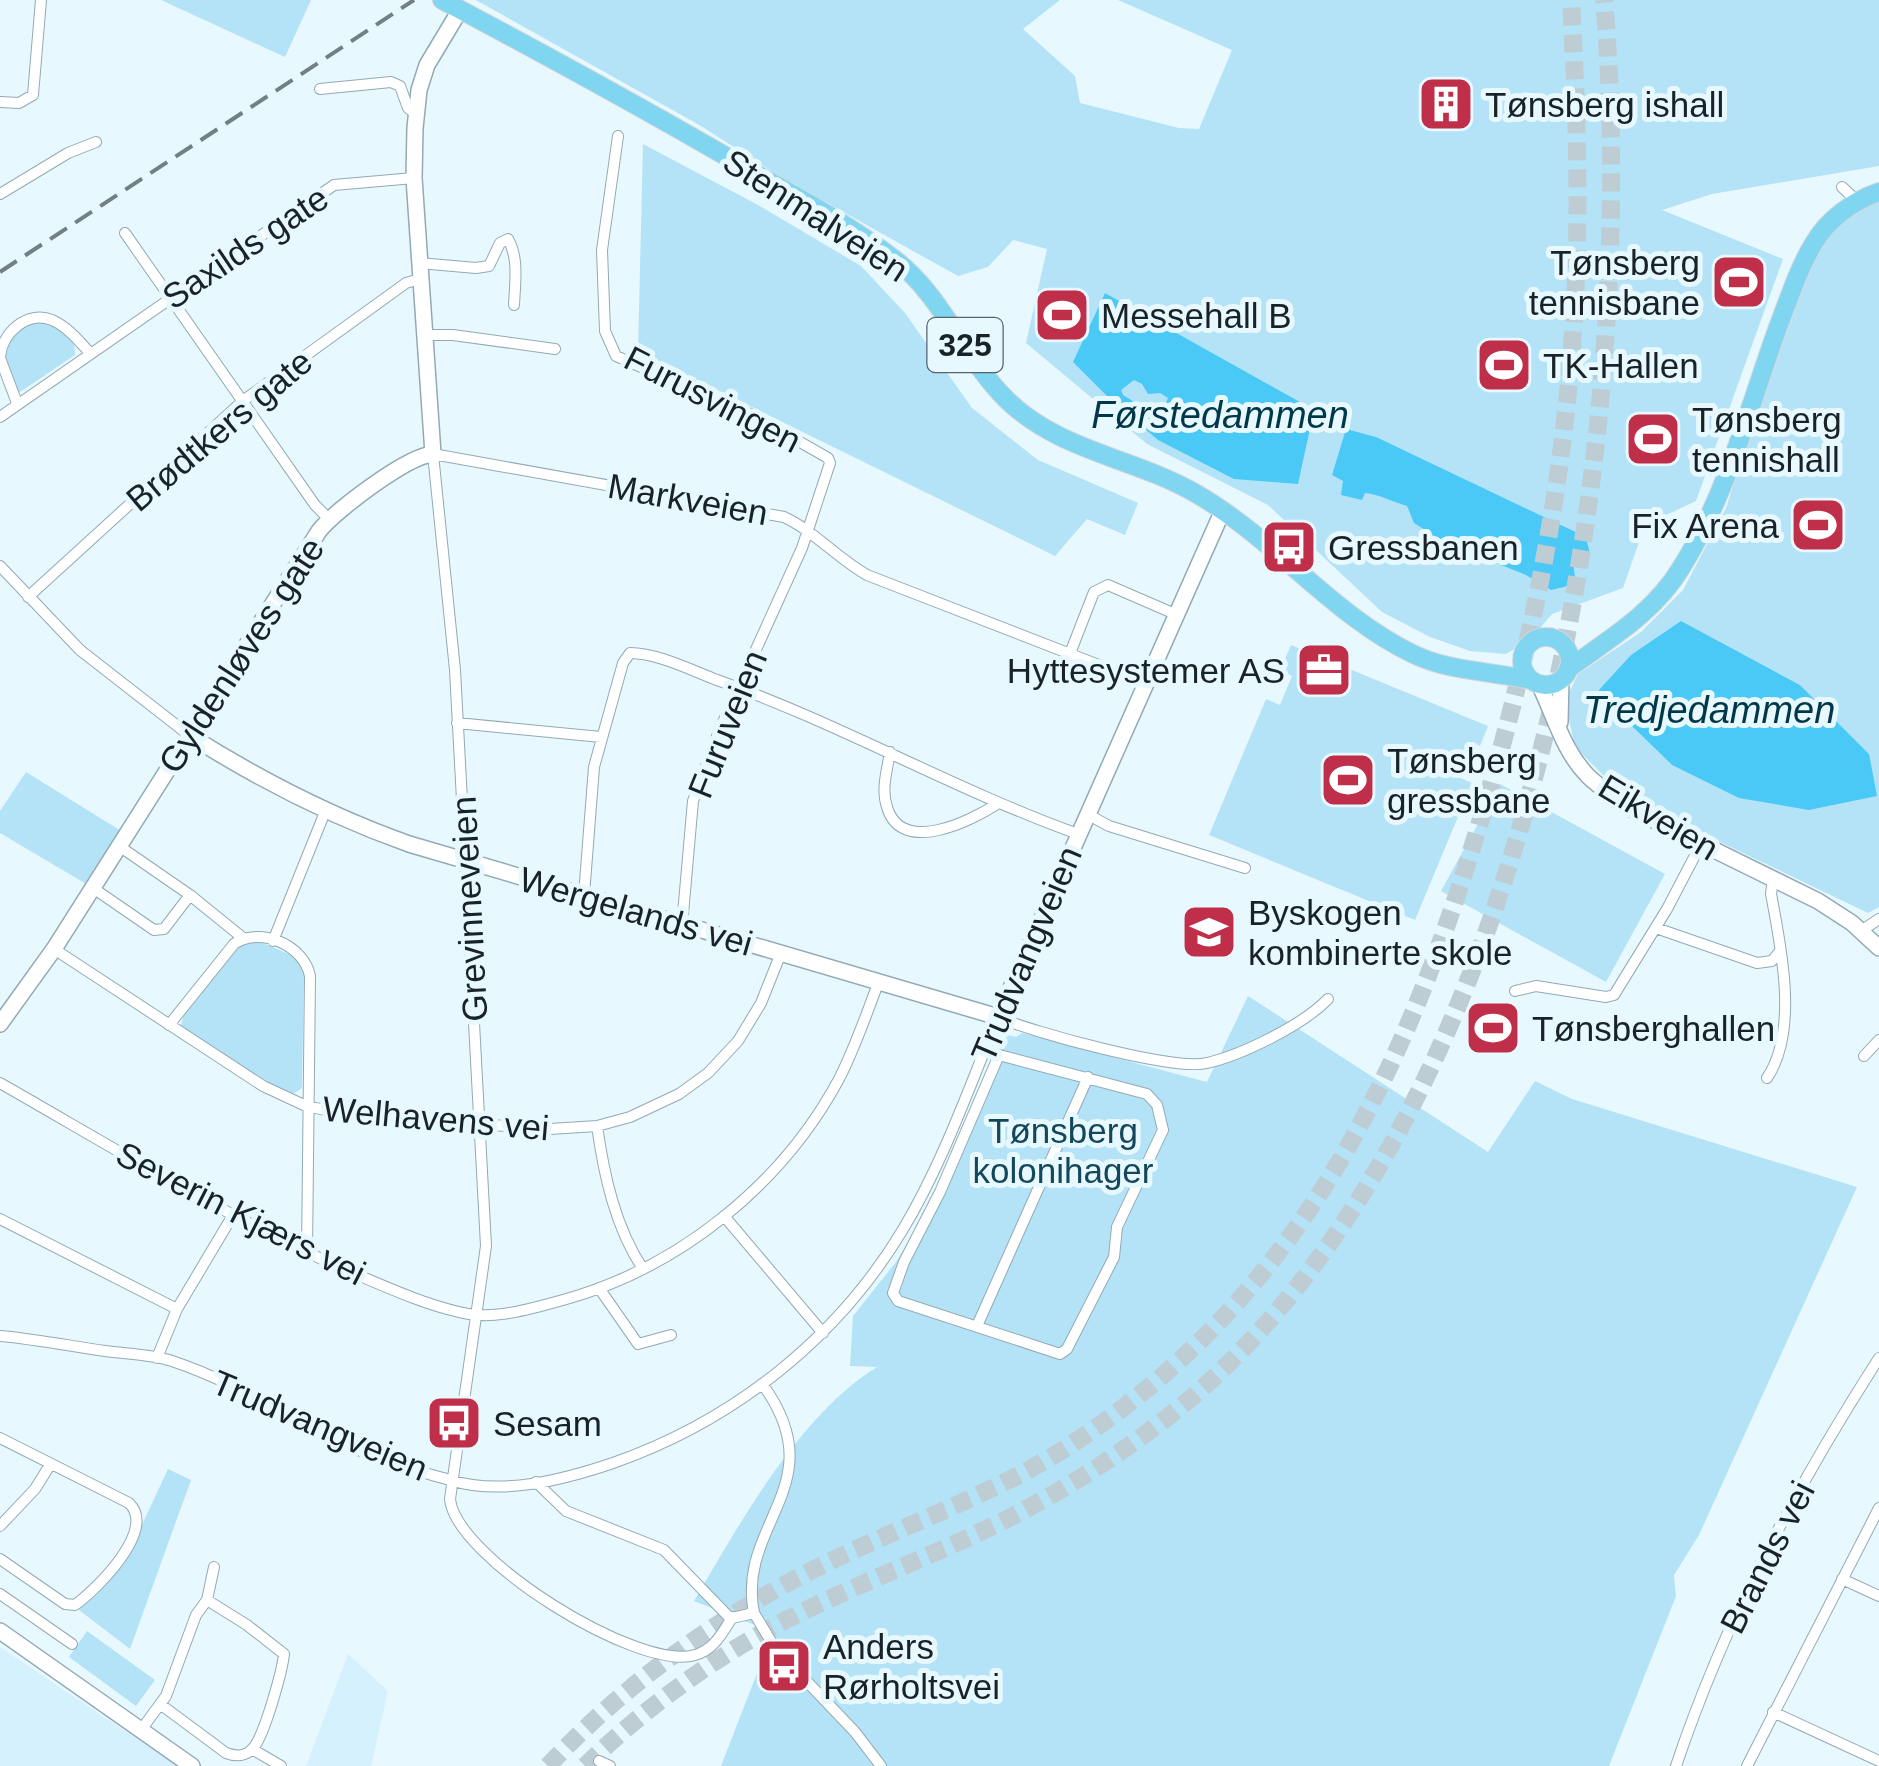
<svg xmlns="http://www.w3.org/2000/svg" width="1879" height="1766" viewBox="0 0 1879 1766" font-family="Helvetica,sans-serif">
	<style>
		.built { fill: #d5f1fe }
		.green { fill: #b4e3f7; fill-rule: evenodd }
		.water { fill: #4bc9f6; fill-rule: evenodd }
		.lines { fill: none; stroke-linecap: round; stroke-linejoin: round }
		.primary-tunnel { stroke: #becdd4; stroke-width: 18; stroke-dasharray: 18 9; stroke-linecap: butt }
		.minor-casing { stroke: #91aab5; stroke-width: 12 }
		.secondary-casing { stroke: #91aab5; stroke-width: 18 }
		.primary-casing { stroke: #d6d7d8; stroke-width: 20 }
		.minor { stroke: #fff; stroke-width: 10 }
		.secondary { stroke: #fff; stroke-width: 15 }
		.primary { stroke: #80d5f1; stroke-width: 18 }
		.rail { stroke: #727f85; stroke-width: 4; stroke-dasharray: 20 10; stroke-linecap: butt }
		.labels { text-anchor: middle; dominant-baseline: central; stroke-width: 10; stroke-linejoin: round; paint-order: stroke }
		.shield { fill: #e7f8ff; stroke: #576368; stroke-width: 2.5 }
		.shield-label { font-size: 32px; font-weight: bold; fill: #192327 }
		.poi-label { font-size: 35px; fill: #192327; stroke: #e7f8ff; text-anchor: start }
		.street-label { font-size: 35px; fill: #192327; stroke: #e7f8ff }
		.park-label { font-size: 35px; fill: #13485b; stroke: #e7f8ff }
		.water-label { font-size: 38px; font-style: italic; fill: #00384a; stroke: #e7f8ff }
	</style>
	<rect width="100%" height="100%" fill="#e7f8ff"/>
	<!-- built -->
	<path class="built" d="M0,1647l177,119h-177z
		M348,1654l40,37 -17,75h-65z"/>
	<!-- green -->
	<path class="green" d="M161,0h150l-26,57z
		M476,0h584l-37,29 52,47 5,27 99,25 20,1 33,-79 -114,-50h761v166l-167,28 -50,16 121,49 -87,242 -51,24 -22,63 -71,26 -22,26 -24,14 -36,-3 -40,-14 -48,-25 -114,-107 -121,-61 -121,-101 21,-94 -34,-9 -25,27 -30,9 -174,-97 -83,-53z
		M643,144l115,61 103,61 44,47 67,95 66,52 100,43 -13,32 -38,-16 -32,37 -417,-205z
		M1879,201v706l-11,6 -244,-117 -49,-49 -10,-46 13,-27 63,-42 42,-42 43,-82 54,-173 33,-87 35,-35zM1681,622l119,63 69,69 -197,11 -75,-74z
		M40,321l20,8 14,13 1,13 -58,39 -5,-2 -9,-42 18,-24z
		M1291,645l197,81 -8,20 -10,-4 -14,34 16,7 -57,137 -206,-85 57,-136 14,6 12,-29 -12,-5z
		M26,772l100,62 -33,54 -93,-55v-22z
		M1500,784l165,90 -59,108 -165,-91z
		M259,941l34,15 11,14 -2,118 -9,6 -20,-8 -92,-60 3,-12 53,-66 7,-5z
		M1248,996l240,156 47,-71 37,18 285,88 -158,348 -25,40 2,21 -67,170h-888l52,-134 -79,-31c46,-78 105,-186 183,-234l-27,-1 3,-50 43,-54 27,-43 81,-185 12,3 6,-4 185,49z
		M168,1469l23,11 -61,169 -51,-39 61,-81z
		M87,1631l68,49 -19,26 -67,-49z"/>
	<!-- water -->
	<path class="water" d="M1105,293l209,117 -16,74 -64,-5 -76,-39 -49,-42 -36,-36zM1134,380l8,4 6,10 12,-1 8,5 -8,20 -37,-23 -2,-5z
		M1346,429l30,8 210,100 4,17 -17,9 3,21 -25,6 -25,-15 -84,-34 -28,-18 -7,-17c-14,-4 -28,-12 -42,-13l-3,7 -21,-5 2,-14 -11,-6z
		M1681,621l119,64 69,69 8,42 -68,14 -70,-12 -67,-33 -75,-73 34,-37z"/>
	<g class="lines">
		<!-- primary-tunnel -->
		<path class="primary-tunnel" d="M548,1766c81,-87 180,-156 287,-207 84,-40 172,-70 249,-123 213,-145 315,-351 389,-591 52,-167 88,-337 100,-512 8,-111 4,-222 -2,-333
			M585,1766c59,-57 125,-106 197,-144 70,-36 143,-63 213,-97 57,-28 111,-61 161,-99 377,-282 486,-986 448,-1426"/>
		<!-- minor casing -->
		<g class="minor-casing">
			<path id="minor" d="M320,89l71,-7 9,4 8,22 8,6
				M0,102l19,1 14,-8 8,-95
				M618,136l-16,114 3,81 11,25 73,32 21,14 41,12 77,44 2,5 -28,85 -83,183 -26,70 -11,124
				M1842,187l16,15
				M0,194l68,-41 28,-11
				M125,233l190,272 14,14
				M419,263l57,5 13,-2 11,-23 8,-4c11,19 7,44 6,66
				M424,335h29l102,14
				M0,357c2,-24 27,-47 52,-37 16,7 27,21 38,33
				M0,358l17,45
				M0,417l334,-232 80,-7
				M0,566l80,84 109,85
				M28,597l216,-197 162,-117 14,-4
				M1069,656l25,-64 14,-7 67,29
				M457,723l144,14
				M890,752c-3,18 -9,38 -3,55 14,49 84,14 110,-3
				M1087,814l22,12 136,42
				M93,888l61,42 10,-1 26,-34 -71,-49
				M190,895l53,43
				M584,895l10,-128 29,-104 7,-10c27,0 61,17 87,27 124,44 238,110 361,154
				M1656,928l101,35 15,-2 8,-10
				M1861,931l18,-12
				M273,941l52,-129
				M54,949l209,137 43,20 43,9 201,14 47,-3 33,-9 49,-23 29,-21 30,-32 23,-38 20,-50
				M1515,991l21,-5 70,11 8,-2 53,-86 34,-65
				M169,1025l65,-81c26,-18 70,1 76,32l-3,277
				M999,1055l148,39 10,11 6,25 -46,97 -3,30 -47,92 -7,5 -162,-53 -5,-8 11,-31 36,-70z
				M1864,1056l15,-16
				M1767,1078c32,-47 14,-131 4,-184l2,-15
				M0,1083c114,65 226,134 346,187 36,15 74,33 113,42 34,9 70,-3 104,-12 116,-32 219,-115 276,-221 16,-31 27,-64 40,-98
				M597,1126c7,49 18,101 46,143
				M724,1216l99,117
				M0,1219l177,90
				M599,1288l39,56 33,-9
				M977,1326l111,-249
				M0,1336c35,3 70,10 105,15 22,3 46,3 67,10 63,21 119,57 178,85 30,15 67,25 100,34 51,16 113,0 163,-17 120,-42 223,-123 289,-232 40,-66 67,-143 96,-214 33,15 176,54 209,46 35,-8 96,-38 121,-64
				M157,1358l20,-49 56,-94
				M763,1385c72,100 -27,138 -9,228l-22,5c-10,15 -18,32 -37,37 -57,17 -240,-98 -245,-156l36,-253 -31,-576 -22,-216 351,63c30,14 53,41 83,58l278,108
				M0,1438l129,65c28,27 -32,86 -54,102l-10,-1 -65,-45
				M536,1482l30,29 98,39 66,68 3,-1
				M0,1526l35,-37 15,-24
				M1842,1579l37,17
				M0,1594l72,50
				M750,1613h4l21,35 80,84 26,34
				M160,1704l66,49c11,4 20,4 28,-6 11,-14 28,-75 30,-93l-37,-29 -40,-25
				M1773,1712l106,49
				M141,1730l25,-34 30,-81 11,-15 7,-33
				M252,1749l29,17
				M599,1761l11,5
				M1676,1766c49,-146 120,-279 203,-408
				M1747,1766l132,-258"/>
		</g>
		<!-- secondary casing -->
		<g class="secondary-casing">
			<path id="secondary" d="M1539,684c15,30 24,67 49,92 13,13 30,23 45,34l185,91 34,22 27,25
				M1560,722l1,-43
				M189,735c71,45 141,81 220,109l589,173 225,-507
				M0,1024l54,-75 265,-418c17,-21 88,-75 114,-77l-19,-276 1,-50 4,-38 8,-25 33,-55
				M0,1631l192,135"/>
		</g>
		<!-- primary casing -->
		<g class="primary-casing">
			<path id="primary" d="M442,0c104,55 208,112 311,172 47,27 97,53 141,87 49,37 69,98 113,141 52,51 127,58 188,93 79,45 137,122 218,161 37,18 79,17 118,26
				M1522 661a24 24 0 1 1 48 0a24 24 0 1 1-48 0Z
				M1568,669c41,-30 86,-56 113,-101 46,-73 68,-161 97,-241 11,-28 20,-58 36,-84 14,-24 39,-42 65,-51"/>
		</g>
		<!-- minor -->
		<use href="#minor" class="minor"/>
		<!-- secondary -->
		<use href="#secondary" class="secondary"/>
		<!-- primary -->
		<use href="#primary" class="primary"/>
		<!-- rail -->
		<path class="rail" d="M0,272l414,-272"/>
	</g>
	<!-- icons -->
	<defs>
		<g id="building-square" transform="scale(2.875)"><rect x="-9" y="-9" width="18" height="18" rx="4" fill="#c02f49" stroke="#e7f8ff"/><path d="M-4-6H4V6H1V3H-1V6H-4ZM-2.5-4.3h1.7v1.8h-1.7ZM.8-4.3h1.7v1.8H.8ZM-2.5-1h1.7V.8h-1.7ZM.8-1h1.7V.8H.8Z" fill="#fff"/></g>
		<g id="stadium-square" transform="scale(2.875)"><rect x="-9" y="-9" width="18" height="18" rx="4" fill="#c02f49" stroke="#e7f8ff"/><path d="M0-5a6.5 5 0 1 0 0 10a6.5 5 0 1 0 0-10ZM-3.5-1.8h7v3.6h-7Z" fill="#fff"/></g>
		<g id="bus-square" transform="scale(2.875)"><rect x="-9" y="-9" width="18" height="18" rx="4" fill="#c02f49" stroke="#e7f8ff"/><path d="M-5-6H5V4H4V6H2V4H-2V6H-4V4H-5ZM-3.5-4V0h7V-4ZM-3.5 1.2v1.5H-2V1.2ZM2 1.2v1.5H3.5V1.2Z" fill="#fff"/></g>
		<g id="office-square" transform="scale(2.875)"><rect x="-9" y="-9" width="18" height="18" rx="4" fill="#c02f49" stroke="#e7f8ff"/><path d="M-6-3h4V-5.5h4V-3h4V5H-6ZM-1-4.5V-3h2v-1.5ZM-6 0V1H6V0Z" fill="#fff"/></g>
		<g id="school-square" transform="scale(2.875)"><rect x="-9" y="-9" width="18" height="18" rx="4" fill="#c02f49" stroke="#e7f8ff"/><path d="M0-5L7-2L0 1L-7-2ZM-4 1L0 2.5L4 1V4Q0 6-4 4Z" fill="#fff"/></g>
	</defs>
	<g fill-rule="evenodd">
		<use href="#building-square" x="1446" y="104"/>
		<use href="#stadium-square" x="1739" y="282"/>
		<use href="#stadium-square" x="1062" y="315"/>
		<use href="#stadium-square" x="1504" y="365"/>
		<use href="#stadium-square" x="1653" y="439"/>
		<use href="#stadium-square" x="1818" y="525"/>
		<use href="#bus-square" x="1289" y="547"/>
		<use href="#office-square" x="1324" y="670"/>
		<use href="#stadium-square" x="1348" y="780"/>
		<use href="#school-square" x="1209" y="932"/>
		<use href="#stadium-square" x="1493" y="1028"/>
		<use href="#bus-square" x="454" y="1423"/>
		<use href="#bus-square" x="784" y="1666"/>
	</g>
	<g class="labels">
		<!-- shield labels -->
		<rect class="shield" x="927.5" y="318" width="75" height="54" rx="8"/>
		<g class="shield-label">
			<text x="965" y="345">325</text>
		</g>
		<!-- poi labels -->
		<g class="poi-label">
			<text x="1485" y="104">Tønsberg ishall</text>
			<text x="1700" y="262" text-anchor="end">Tønsberg<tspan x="1700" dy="40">tennisbane</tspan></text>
			<text x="1101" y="315">Messehall B</text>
			<text x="1543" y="365">TK-Hallen</text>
			<text x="1692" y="419">Tønsberg<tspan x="1692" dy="40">tennishall</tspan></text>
			<text x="1779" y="525" text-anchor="end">Fix Arena</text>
			<text x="1328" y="547">Gressbanen</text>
			<text x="1285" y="670" text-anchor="end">Hyttesystemer AS</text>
			<text x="1387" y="760">Tønsberg<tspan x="1387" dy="40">gressbane</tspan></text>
			<text x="1248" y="912">Byskogen<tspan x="1248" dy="40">kombinerte skole</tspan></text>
			<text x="1532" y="1028">Tønsberghallen</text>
			<text x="493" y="1423">Sesam</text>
			<text x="823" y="1646">Anders<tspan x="823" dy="40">Rørholtsvei</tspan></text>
		</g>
		<!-- street labels -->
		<g class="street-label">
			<text transform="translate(816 215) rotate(33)">Stenmalveien</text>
			<text transform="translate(245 247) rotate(-34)">Saxilds gate</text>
			<text transform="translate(713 399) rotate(27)">Furusvingen</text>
			<text transform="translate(219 430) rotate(-40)">Brødtkers gate</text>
			<text transform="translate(688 499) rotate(10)">Markveien</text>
			<text transform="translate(241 655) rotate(-57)">Gyldenløves gate</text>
			<text transform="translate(727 724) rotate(-68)">Furuveien</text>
			<text transform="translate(1659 817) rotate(31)">Eikveien</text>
			<text transform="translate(469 909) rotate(-93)">Grevinneveien</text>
			<text transform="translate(636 911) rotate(16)">Wergelands vei</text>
			<text transform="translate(1026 954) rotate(-67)">Trudvangveien</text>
			<text transform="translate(436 1118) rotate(5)">Welhavens vei</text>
			<text transform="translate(241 1213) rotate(27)">Severin Kjærs vei</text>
			<text transform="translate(320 1425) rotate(23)">Trudvangveien</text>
			<text transform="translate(1767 1557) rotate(-63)">Brands vei</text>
		</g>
		<!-- park labels -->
		<g class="park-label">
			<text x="1063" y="1130">Tønsberg<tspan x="1063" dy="40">kolonihager</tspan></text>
		</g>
		<!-- water labels -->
		<g class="water-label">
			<text x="1220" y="415">Førstedammen</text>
			<text x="1709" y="710">Tredjedammen</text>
		</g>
	</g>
</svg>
